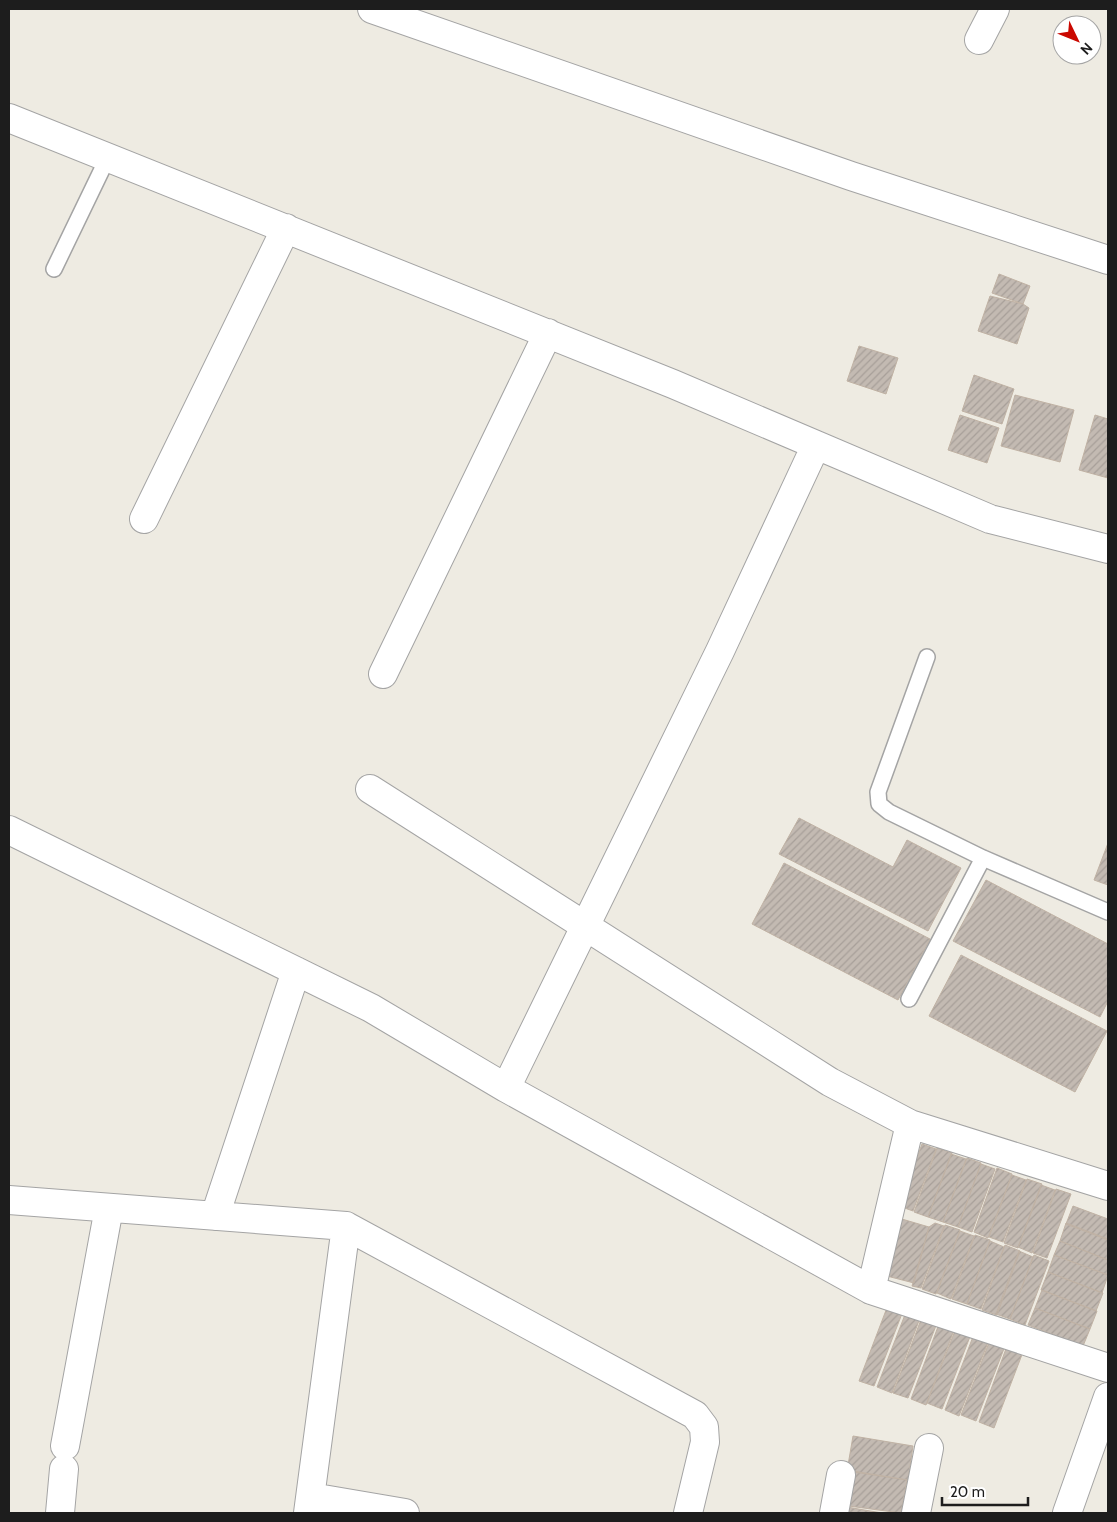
<svg xmlns="http://www.w3.org/2000/svg" width="1117" height="1522" viewBox="0 0 1117 1522" font-family="Cabin,sans-serif">
	<style>
		.building { fill: url(#building-hatch); stroke: #c0b2a4 }
		.lines { fill: none; stroke-linecap: round; stroke-linejoin: round }
		.service-casing { stroke: #a4a4a4; stroke-width: 18 }
		.minor-casing { stroke: #a4a4a4; stroke-width: 30 }
		.service { stroke: #fff; stroke-width: 15 }
		.minor { stroke: #fff; stroke-width: 28 }
	</style>
	<defs>
		<pattern id="building-hatch" width="6" height="6" patternUnits="userSpaceOnUse" patternTransform="scale(1.25)"><rect width="6" height="6" fill="#c3bab2"/><path d="M-1 1l2-2M0 6l6-6M5 7l2-2" fill="none" stroke="#a79f99"/></pattern>
	</defs>
	<rect width="100%" height="100%" fill="#eeebe2"/>
	<!-- building -->
	<path class="building" d="M999,274l31,12 -7,18 -31,-11z
		M990,296l33,8 6,4 -12,36 -39,-13z
		M859,346l39,12 -12,36 -39,-13z
		M974,375l40,14 -12,35 -40,-13z
		M1015,395l59,15 -14,52 -59,-16z
		M960,415l39,13 -12,35 -39,-13z
		M1095,415l13,4v59l-29,-8z
		M799,818l94,49 14,-27 54,28 -33,63 -149,-77z
		M1108,843v42l-14,-5z
		M784,863l146,76 -32,61 -146,-76z
		M986,880l122,64v57l-8,16 -147,-76z
		M961,955l146,76 -32,61 -146,-76z
		M922,1144l14,5 -23,62 -14,-5z
		M937,1148l15,5 -24,64 -14,-5z
		M951,1154l15,5 -23,63 -15,-5z
		M967,1158l14,5 -23,64 -15,-5z
		M981,1164l14,5 -23,63 -14,-5z
		M997,1168l15,6 -24,64 -14,-6z
		M1012,1175l14,5 -23,62 -14,-5z
		M1027,1179l15,5 -24,64 -14,-5z
		M1041,1185l14,5 -23,63 -14,-6z
		M1056,1189l15,5 -24,64 -14,-5z
		M1073,1206l35,13v21l-42,-16z
		M895,1217l34,10 -15,56 -35,-9z
		M935,1223l9,3 -23,62 -9,-2 17,-59z
		M1066,1223l42,16v21l-48,-19z
		M945,1225l15,5 -24,64 -14,-5z
		M960,1231l14,5 -23,63 -14,-6z
		M975,1235l15,5 -23,64 -15,-5z
		M990,1241l14,6 -23,62 -14,-5z
		M1060,1241l48,19v15l-54,-20z
		M1005,1245l15,6 -23,64 -15,-5z
		M1019,1251l14,6 -23,62 -14,-5z
		M1034,1255l15,6 -24,64 -15,-6z
		M1054,1255l54,20 -6,18 -54,-21z
		M1048,1272l55,21 -7,18 -55,-21z
		M1042,1290l55,21 -7,18 -55,-21z
		M888,1305l15,6 -29,75 -15,-5z
		M1035,1308l55,21 -7,17 -55,-21z
		M906,1312l14,6 -28,75 -15,-6z
		M922,1317l15,6 -29,75 -15,-5z
		M939,1324l15,6 -28,75 -15,-6z
		M956,1328l15,6 -29,75 -15,-6z
		M974,1334l15,6 -30,76 -14,-6z
		M990,1340l15,6 -29,75 -15,-6z
		M1007,1346l16,6 -29,76 -15,-6z
		M853,1436l60,10 -5,34 -61,-9z
		M847,1470l60,10 -6,33 -60,-8z
		M841,1506l41,7h-42z"/>
	<g class="lines">
		<!-- service casing -->
		<g class="service-casing">
			<path id="service" d="M54,269l54,-112
				M927,657l-49,135 1,12 10,8 94,46 125,54
				M909,999l74,-141"/>
		</g>
		<!-- minor casing -->
		<g class="minor-casing">
			<path id="minor" d="M372,9l479,167 257,84
				M979,40l16,-31
				M9,118l664,266 317,135 118,30
				M144,519l142,-291
				M383,674l165,-341
				M370,789l460,293 80,42 198,62
				M9,830l362,178 135,80 365,202 237,78
				M506,1088l214,-437 96,-206
				M9,1200l337,26 349,189 9,12 1,15 -17,71
				M215,1216l81,-245
				M871,1290l39,-166
				M65,1446l44,-238
				M311,1497l94,16
				M60,1513l4,-44
				M308,1513l38,-287
				M834,1513l7,-38
				M916,1513l13,-65
				M1067,1513l41,-116"/>
		</g>
		<!-- service -->
		<use href="#service" class="service"/>
		<!-- minor -->
		<use href="#minor" class="minor"/>
	</g>
	<!-- border -->
	<rect width="1117" height="1522" fill="none" stroke="#1d1d1d" stroke-width="20"/>
	<!-- north arrow -->
	<g transform="translate(1077 40) rotate(133)"><circle r="24" fill="#ffffff" stroke="#a5a5a5"/>
	<path d="M0-4L9 19L0 12L-9 19Z" fill="#ca0800"/>
	<text y="-8" font-size="14" font-weight="bold" text-anchor="middle" fill="#1d1d1d">N</text>
	</g>
	<!-- scale -->
	<path d="M942 1497v8h86v-8" fill="none" stroke="#1d1d1d" stroke-width="2.5"/>
	<text x="950" y="1497" font-size="15" fill="#1d1d1d" stroke="#ffffff" stroke-width="4" paint-order="stroke">20 m</text>
</svg>
